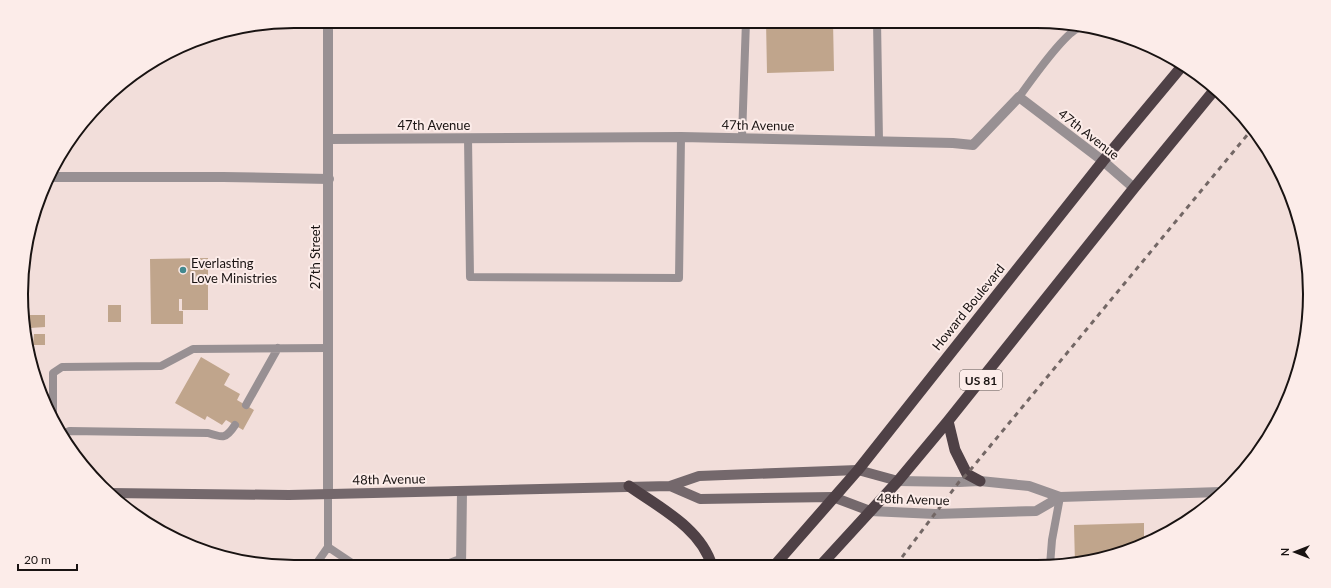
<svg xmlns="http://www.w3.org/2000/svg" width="1331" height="588" viewBox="0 0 1331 588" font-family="Lato,sans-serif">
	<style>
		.building { fill: #c0a58c }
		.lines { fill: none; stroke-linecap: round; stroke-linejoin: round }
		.service { stroke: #989093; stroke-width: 8 }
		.minor { stroke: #989093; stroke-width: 10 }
		.tertiary { stroke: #989093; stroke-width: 10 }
		.secondary { stroke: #74686c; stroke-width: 10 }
		.trunk { stroke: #4f4146; stroke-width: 11 }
		.rail { stroke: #736765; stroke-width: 3; stroke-dasharray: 5 5; stroke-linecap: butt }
		.poi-dot { fill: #42898f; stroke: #fcece9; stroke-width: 1.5 }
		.labels { text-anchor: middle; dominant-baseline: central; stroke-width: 4; stroke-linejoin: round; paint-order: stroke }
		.shield { fill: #fcece9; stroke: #5d5452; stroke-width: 1 }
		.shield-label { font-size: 12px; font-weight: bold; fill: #191312 }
		.street-label { font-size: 13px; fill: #191312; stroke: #fcece9 }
		.poi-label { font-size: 13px; fill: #191312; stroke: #fcece9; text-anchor: start }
		.rim { fill: none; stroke: #191312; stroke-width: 2 }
	</style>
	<rect width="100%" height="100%" fill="#f2deda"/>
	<!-- building -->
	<path class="building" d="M766,21h67l1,50 -67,2z
		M208,258v52h-26v-11h-3v12h4v13h-32l-1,-65z
		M108,305h13v17h-13z
		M30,315h15v12l-15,1z
		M34,334h11v11h-12z
		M201,357l29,17 -6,11 16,9 -3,6 17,10 -11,20 -17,-10 -4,5 -15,-9 -2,4 -30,-17z
		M1144,523v22l-69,19 -1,-39z"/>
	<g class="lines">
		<!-- service -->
		<path class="service" d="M877,21l2,120
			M1019,97c11,-15 45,-64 60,-69
			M742,137l4,-116
			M468,138l2,139 209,1 2,-141
			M246,405l32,-57
			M53,419v-46l9,-6 99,-1 32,-17 135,-1
			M61,435l8,-4 139,2c15,5 18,6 27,-8
			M328,494v53l30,20
			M1050,565l2,-25 8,-43
			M314,567l14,-20
			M439,567l21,-8"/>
		<!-- minor -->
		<path class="minor" d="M329,139l352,-2 272,6 20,2 46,-48 84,64 31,27
			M50,177h173l106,2
			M461,566l1,-75"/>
		<!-- tertiary -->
		<path class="tertiary" d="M898,481l61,1 21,-1 49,5 31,11 161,-5
			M328,494v-473
			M870,511l65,3 101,-3 24,-14"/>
		<!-- secondary -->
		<path class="secondary" d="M670,486l30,13 133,-2 37,14
			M109,493l180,2 381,-9 29,-10 159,-6 40,11"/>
		<!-- trunk -->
		<path class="trunk" d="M948,421l7,29 12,24 13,7
			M629,486c31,22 72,42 83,80
			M821,565l77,-84 50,-60 186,-233 82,-100
			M774,566l84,-96 245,-309 80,-96"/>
		<!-- rail -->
		<path class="rail" d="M896,565l63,-83 8,-8 286,-346"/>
	</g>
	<!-- markers -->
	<circle class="poi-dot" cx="183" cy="270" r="4"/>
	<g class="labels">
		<!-- shield labels -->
		<rect class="shield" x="960" y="370" width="42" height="20" rx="3"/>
		<g class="shield-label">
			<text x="981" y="380">US 81</text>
		</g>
		<!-- street labels -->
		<g class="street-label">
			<text x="434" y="125">47th Avenue</text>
			<text transform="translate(758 125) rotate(1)">47th Avenue</text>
			<text transform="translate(1089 134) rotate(38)">47th Avenue</text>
			<text transform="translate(315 257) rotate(-90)">27th Street</text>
			<text transform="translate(968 307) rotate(-51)">Howard Boulevard</text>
			<text transform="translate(389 479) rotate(-1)">48th Avenue</text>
			<text transform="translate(913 499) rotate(2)">48th Avenue</text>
		</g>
		<!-- poi labels -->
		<g class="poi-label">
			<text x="191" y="263">Everlasting<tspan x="191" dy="15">Love Ministries</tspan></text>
		</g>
	</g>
	<!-- crop -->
	<path d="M0 0H1331V588H0ZM294 28H1037A266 266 0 0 1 1303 294V294A266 266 0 0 1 1037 560H294A266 266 0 0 1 28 294V294A266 266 0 0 1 294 28Z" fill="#fcece9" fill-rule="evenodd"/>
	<path class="rim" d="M294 28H1037A266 266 0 0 1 1303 294V294A266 266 0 0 1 1037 560H294A266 266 0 0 1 28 294V294A266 266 0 0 1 294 28Z"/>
	<!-- north arrow -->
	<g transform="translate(1295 552) rotate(270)" stroke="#fcece9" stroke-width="3" paint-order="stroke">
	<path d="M0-3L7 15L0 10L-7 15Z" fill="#191312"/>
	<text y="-6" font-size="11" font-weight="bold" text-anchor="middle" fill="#191312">N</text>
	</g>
	<!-- scale -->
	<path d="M18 564v6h59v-6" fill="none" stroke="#191312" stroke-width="2"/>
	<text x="24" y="564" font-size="12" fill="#191312" stroke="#fcece9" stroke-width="3" paint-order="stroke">20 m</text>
</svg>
